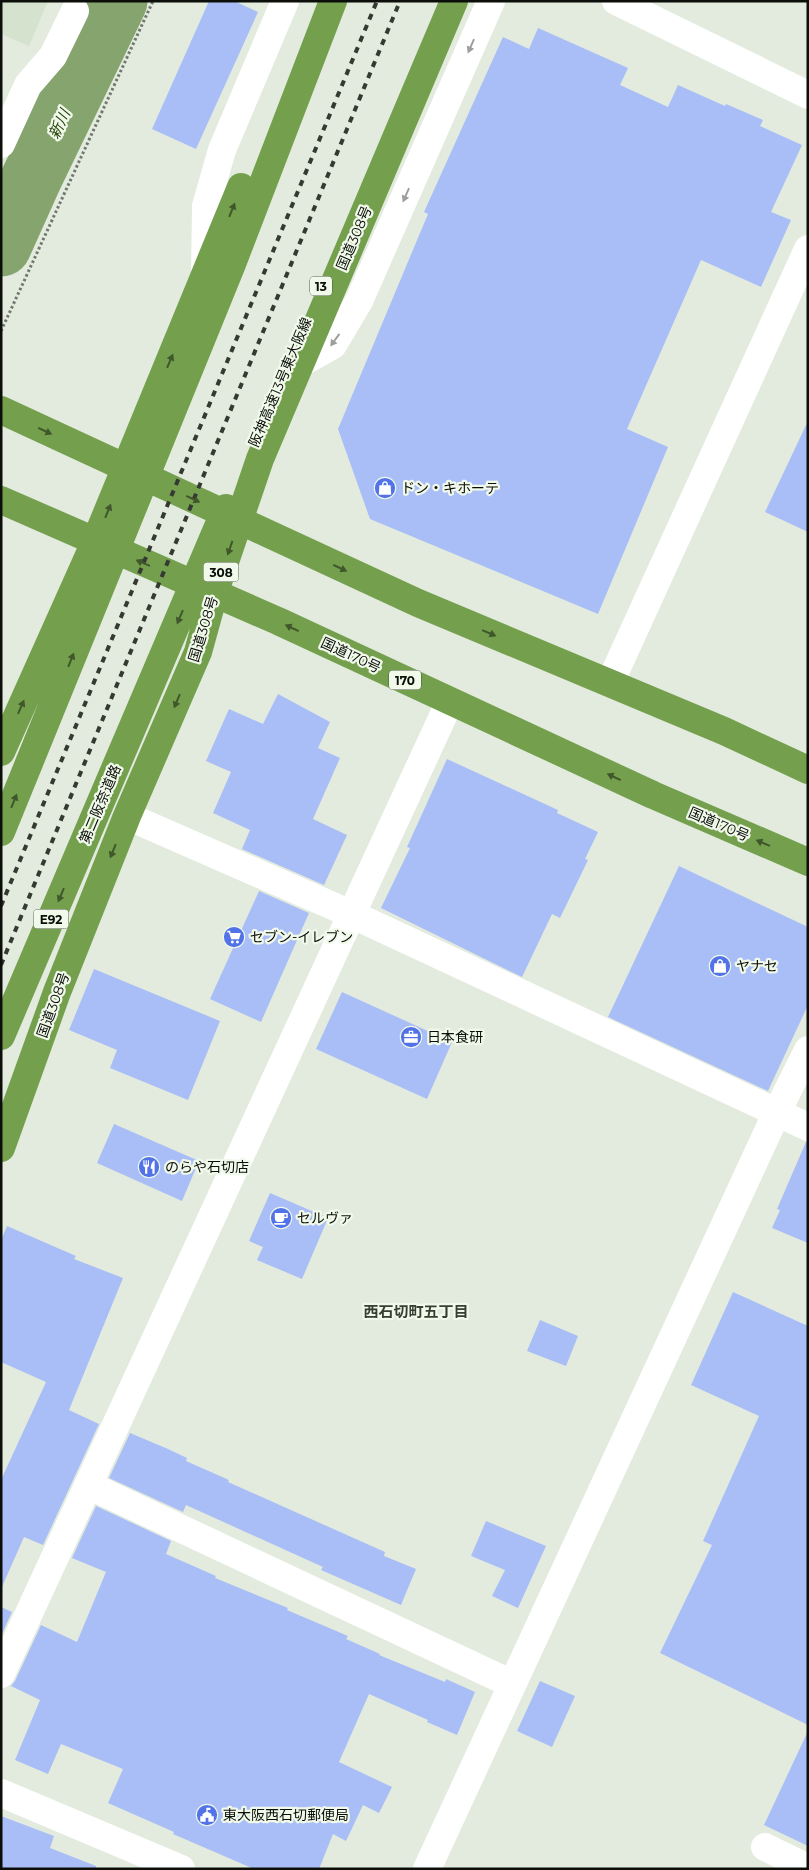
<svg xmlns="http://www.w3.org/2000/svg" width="809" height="1870" viewBox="0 0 809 1870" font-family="Montserrat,'Noto Sans JP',sans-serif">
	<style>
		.built { fill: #d5e2cd }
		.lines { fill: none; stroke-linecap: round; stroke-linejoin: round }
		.river { stroke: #85a46e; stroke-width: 61 }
		.building { fill: #a9bef7 }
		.path { stroke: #71776e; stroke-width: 3; stroke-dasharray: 2.5 2.5; stroke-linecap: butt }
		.minor { stroke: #fff; stroke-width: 28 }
		.highway { stroke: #74a04e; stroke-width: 28 }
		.rail { stroke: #353932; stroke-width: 4; stroke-dasharray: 6 6; stroke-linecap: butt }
		.oneway { fill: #9d9f9d }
		.oneway2 { fill: #40572c }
		.labels { text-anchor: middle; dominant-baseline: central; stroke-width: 4.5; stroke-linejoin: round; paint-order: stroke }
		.shield { fill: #f0f9ea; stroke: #50544c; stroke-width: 1 }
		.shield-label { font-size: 12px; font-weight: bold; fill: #0b0e09 }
		.street-label { font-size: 14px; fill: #0b0e09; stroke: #f0f9ea }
		.poi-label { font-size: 14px; fill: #0b0e09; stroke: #f0f9ea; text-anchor: start }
		.water-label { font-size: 15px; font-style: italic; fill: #1f3c00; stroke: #f0f9ea }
		.neighbourhood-label { font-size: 15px; font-weight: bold; fill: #373e32; stroke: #f0f9ea }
	</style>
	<rect width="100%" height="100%" fill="#e2ebdd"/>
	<!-- built -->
	<path class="built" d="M1,1h47l-19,45 -28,-12z"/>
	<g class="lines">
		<!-- river -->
		<path class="river" d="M1,246l31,-69 85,-176"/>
	</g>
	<!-- building -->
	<path class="building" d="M209,1h25l24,11 -62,137 -44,-20z
		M538,28l90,40 -8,17 48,22 10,-22 47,21 1,-2 37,16 -3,6 42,19 -31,67 20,8 -30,67 -60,-27 -74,169 41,18 -70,167 -228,-95 -32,-90 90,-215 -4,-2 79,-175 26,12z
		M808,421v111l-43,-20z
		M278,694l52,28 -12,26 22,10 -27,61 34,16 -23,50 -82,-36 8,-19 -37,-17 18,-41 -25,-11 23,-52 34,15z
		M447,759l111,51 -1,3 41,19 -13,27 3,1 -28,58 -8,-4 -30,63 -141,-69 29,-60 -3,-1z
		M679,866l129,61v78l-40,86 -160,-74z
		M259,891l50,22 -48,109 -51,-23z
		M94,969l126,52 -32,79 -78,-32 7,-18 -48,-20z
		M342,992l110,50 -25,57 -111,-50z
		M114,1124l85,37 -17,40 -85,-38z
		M806,1142h2v101l-36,-15 8,-18 -3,-1z
		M270,1193l58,25 -26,61 -45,-19 6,-13 -14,-6z
		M7,1226l69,30 -2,3 49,19 -54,132 30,14 -56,121 -19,-8 -23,52v-109l45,-98 -45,-20v-122z
		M733,1292l75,34v399l-148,-72 52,-108 -9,-4 56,-125 -68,-31z
		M540,1320l38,16 -12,30 -39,-15z
		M130,1433l38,16 19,9 -1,3 43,19 -1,2 157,70 -1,4 32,13 -15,36 -80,-35 2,-3 -137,-62 -3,7 -74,-34z
		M96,1506l75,35 -5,13 50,22 -1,2 73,30 -1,2 61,26 -2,3 34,15 -1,1 66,27 1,-3 29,13 -18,43 -30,-13 1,-2 -59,-26 -30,68 53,25 -13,26 -16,-8 -17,36 -13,-7 -14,35h-65l-81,-35 1,-2 -66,-29 15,-34 -62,-25 -13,30 -33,-14 25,-60 -29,-14 4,-5 26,-56 36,17 29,-70 -34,-14z
		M486,1521l60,25 -28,62 -26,-12 13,-26 -34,-14z
		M1,1607l11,5 -11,24z
		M540,1681l35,15 -23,51 -35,-16z
		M808,1731v115l-44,-21z
		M1,1816l53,20 -4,12 46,18v3h-95z"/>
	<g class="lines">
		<!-- path -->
		<path class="path" d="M1,331l152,-330"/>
		<!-- minor -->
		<path class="minor" d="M616,1l192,94
			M1,144l27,-59 25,-29 22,-45
			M205,275l1,-69 16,-56 63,-149
			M301,363l32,-18 26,-44 132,-300
			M610,683l198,-434
			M127,816l224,98 457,213
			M88,1485l424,199
			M1,1674l449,-973
			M1,1793l180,76
			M765,1847l43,21
			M427,1869l350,-757 31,-62"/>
		<!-- highway -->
		<path class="highway" d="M1,410l417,193 306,128 84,39
			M1,500l277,121 375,174 155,67
			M1,752l94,-210 146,-355
			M1,832l231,-568 101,-263
			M1,1036l225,-528
			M1,1148l56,-156 70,-176 71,-164 16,-58 46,-135 194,-458"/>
		<!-- rail -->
		<path class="rail" d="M1,906l376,-905
			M1,965l399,-964"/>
	</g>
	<!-- one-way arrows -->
	<defs><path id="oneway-solid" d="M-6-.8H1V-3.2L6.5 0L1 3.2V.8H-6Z" transform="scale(1.25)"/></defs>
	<g class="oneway">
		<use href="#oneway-solid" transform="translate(471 46) rotate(114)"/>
		<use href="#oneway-solid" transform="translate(406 195) rotate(114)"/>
		<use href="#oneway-solid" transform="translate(335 340) rotate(126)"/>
	</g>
	<g class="oneway2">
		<use href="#oneway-solid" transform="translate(232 210) rotate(-68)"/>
		<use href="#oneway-solid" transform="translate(170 361) rotate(-67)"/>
		<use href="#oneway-solid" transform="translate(45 431) rotate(25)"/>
		<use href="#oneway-solid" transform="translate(193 499) rotate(25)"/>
		<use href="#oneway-solid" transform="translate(108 511) rotate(-68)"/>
		<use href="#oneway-solid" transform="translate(230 548) rotate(109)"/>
		<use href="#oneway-solid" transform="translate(143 563) rotate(-157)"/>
		<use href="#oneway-solid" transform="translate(340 568) rotate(25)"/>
		<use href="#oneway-solid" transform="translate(180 617) rotate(113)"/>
		<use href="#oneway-solid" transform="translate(292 628) rotate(-155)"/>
		<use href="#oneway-solid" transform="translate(489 633) rotate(23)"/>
		<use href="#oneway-solid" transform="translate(71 660) rotate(-68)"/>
		<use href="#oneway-solid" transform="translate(177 701) rotate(113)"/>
		<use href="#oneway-solid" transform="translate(21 707) rotate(-66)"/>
		<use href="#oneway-solid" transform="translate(614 777) rotate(-155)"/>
		<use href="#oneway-solid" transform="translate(14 801) rotate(-68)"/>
		<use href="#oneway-solid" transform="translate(763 843) rotate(-157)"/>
		<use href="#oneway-solid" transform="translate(113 851) rotate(112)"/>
		<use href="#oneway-solid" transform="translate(61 895) rotate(113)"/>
	</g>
	<!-- icons -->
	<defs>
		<g id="shop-disc" transform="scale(1.125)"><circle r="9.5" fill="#5273e8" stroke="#f0f9ea"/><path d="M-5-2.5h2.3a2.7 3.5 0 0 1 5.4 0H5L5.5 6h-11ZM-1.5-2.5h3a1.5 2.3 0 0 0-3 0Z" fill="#fff"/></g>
		<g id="supermarket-disc" transform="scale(1.125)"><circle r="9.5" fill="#5273e8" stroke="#f0f9ea"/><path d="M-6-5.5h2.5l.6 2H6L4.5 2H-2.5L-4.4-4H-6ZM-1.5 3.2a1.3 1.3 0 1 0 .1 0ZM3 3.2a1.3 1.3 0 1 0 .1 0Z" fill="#fff"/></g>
		<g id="office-disc" transform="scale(1.125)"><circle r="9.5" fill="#5273e8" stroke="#f0f9ea"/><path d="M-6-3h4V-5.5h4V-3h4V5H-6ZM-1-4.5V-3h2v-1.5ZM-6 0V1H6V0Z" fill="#fff"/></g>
		<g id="restaurant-disc" transform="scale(1.125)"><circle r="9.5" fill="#5273e8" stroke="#f0f9ea"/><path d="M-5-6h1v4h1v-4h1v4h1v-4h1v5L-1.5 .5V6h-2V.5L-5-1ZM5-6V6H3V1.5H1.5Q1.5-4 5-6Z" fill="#fff"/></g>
		<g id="cafe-disc" transform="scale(1.125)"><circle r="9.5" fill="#5273e8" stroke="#f0f9ea"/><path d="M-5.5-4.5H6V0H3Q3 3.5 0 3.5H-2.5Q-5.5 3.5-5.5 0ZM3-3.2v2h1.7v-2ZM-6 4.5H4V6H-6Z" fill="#fff"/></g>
		<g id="civic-disc" transform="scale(1.125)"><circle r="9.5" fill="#5273e8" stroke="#f0f9ea"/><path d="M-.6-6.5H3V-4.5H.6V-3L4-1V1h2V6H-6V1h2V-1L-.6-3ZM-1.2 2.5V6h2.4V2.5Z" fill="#fff"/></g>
	</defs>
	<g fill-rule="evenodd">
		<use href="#shop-disc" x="385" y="488"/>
		<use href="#supermarket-disc" x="234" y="937"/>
		<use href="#shop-disc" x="720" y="966"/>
		<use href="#office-disc" x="411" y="1037"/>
		<use href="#restaurant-disc" x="149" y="1167"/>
		<use href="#cafe-disc" x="281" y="1218"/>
		<use href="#civic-disc" x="207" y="1815"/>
	</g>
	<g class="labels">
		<!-- shield labels -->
		<g class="shield">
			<rect x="310" y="276.5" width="22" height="19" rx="4"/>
			<rect x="203.5" y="562.5" width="35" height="19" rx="4"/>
			<rect x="389" y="670.5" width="32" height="19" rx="4"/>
			<rect x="33.5" y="909.5" width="35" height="19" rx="4"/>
		</g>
		<g class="shield-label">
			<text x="321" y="286">13</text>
			<text x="221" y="572">308</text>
			<text x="405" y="680">170</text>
			<text x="51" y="919">E92</text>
		</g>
		<!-- street labels -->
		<g class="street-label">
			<text transform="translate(354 238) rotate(-67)">国道308号</text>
			<text transform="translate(280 382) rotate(-67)">阪神高速13号東大阪線</text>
			<text transform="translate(203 629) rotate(-73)">国道308号</text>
			<text transform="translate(351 655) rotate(25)">国道170号</text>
			<text transform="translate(100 804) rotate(-67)">第二阪奈道路</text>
			<text transform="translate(719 824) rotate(23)">国道170号</text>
			<text transform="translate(53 1005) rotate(-70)">国道308号</text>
		</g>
		<!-- poi labels -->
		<g class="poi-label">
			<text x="401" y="488">ドン・キホーテ</text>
			<text x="250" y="937">セブン-イレブン</text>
			<text x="736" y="966">ヤナセ</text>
			<text x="427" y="1037">日本食研</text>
			<text x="165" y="1167">のらや石切店</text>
			<text x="297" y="1218">セルヴァ</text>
			<text x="223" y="1815">東大阪西石切郵便局</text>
		</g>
		<!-- water labels -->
		<g class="water-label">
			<text transform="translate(59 124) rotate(-65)">新川</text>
		</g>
		<!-- neighbourhood labels -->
		<g class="neighbourhood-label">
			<text x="416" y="1311">西石切町五丁目</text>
		</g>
	</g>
	<!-- border -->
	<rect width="809" height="1870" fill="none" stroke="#0b0e09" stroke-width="5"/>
</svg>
